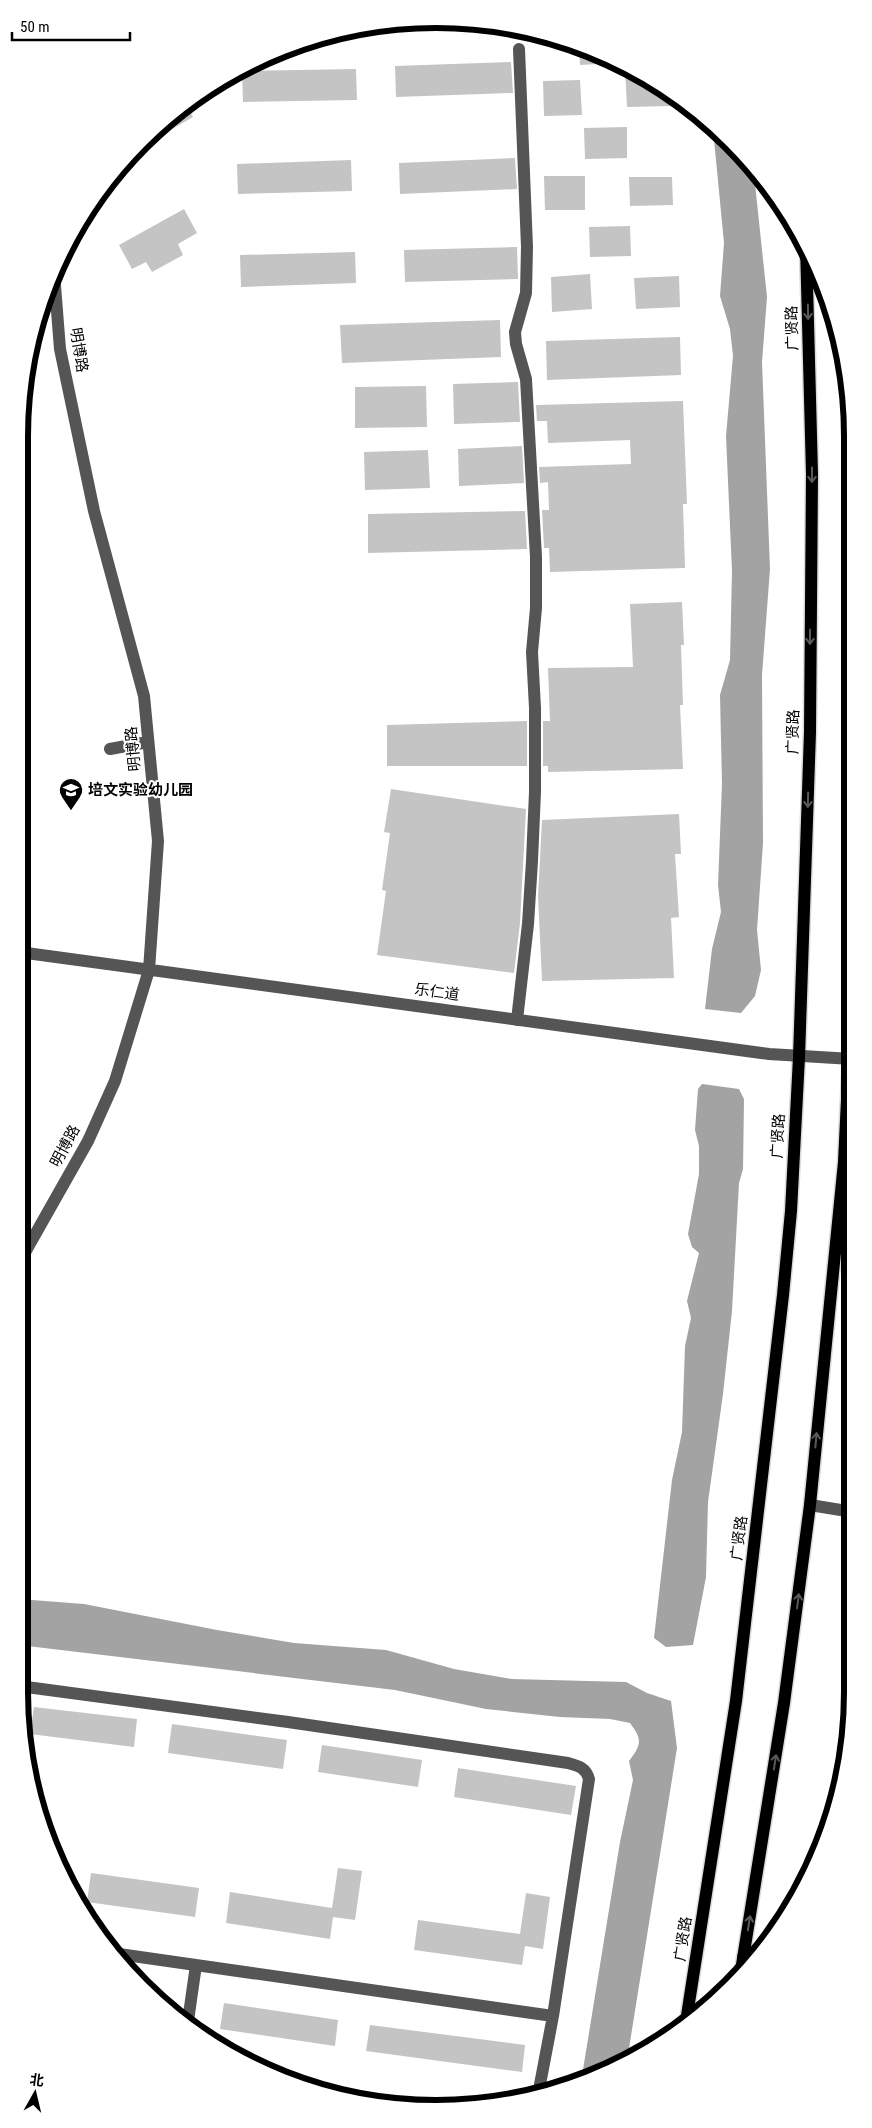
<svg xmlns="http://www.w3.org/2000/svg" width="872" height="2128" viewBox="0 0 872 2128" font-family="'Roboto Condensed','Noto Sans SC',sans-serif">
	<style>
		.water { fill: #a3a3a3 }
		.building { fill: #c4c4c4 }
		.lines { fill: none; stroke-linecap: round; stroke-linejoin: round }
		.major-casing { stroke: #dbdbdb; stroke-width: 15 }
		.minor { stroke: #555; stroke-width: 12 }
		.major { stroke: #000; stroke-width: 12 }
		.oneway { stroke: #595959 }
		.labels { text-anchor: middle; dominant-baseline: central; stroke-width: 4; stroke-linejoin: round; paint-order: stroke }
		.street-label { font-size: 15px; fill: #000; stroke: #fff }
		.poi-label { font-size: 15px; font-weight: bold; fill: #000; stroke: #fff; text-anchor: start }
		.rim { fill: none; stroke: #000; stroke-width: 6 }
	</style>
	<rect width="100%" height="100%" fill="#fff"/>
	<!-- water -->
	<path class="water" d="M713,129l40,36 14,132 -5,65 8,207 -8,106 1,168 -6,87 4,40 -6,26 -14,17 -36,-4 7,-60 9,-37 -3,-27 4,-101 -2,-89 10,-35 2,-89 -6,-135 7,-80 -3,-27 -10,-33 4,-53z
		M702,1084l37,5 5,10 -1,70 -4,14 -7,128 -9,83 -15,108 -2,75 -13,68 -27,2 -12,-9 18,-158 10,-48 3,-86 6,-28 -4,-17 12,-48 -7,-6 -4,-13 11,-60v-28l-4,-16 3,-41z
		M19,1599l65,5 133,26 77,13 92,7 68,19 58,10 114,3 21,11 24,8 6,47 -50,313 -31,16 -15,5 39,-240 13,-62 -4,-19c12,-16 14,-21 1,-38l-20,-4 -50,-2 -74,-8 -91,-19 -376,-45z"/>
	<!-- building -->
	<path class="building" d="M579,45l36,18 -35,2z
		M511,62l2,31 -117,4 -1,-31z
		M625,68l43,21 1,1 1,16 -43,1z
		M356,69l1,31 -114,2 -1,-31z
		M580,80l2,35 -38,1 -1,-35z
		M185,103l8,14 -45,26 -2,-4z
		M627,127v31l-42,1 -1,-31z
		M515,158l2,31 -117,5 -1,-31z
		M351,160l1,31 -114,3 -1,-30z
		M544,176h41v34h-40z
		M629,177h43l1,28 -43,1z
		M184,209l13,24 -19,11 5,11 -31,17 -6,-10 -14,7 -13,-24z
		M630,226l1,30 -41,1 -1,-30z
		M517,247l1,32 -113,3 -1,-32z
		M355,252l1,31 -115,4 -1,-32z
		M590,274l2,35 -40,3 -1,-35z
		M679,276l1,31 -44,2 -2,-31z
		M500,320l1,37 -159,6 -2,-38z
		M680,337l1,38 -134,5 -1,-39z
		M518,382l2,40 -66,2 -1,-40z
		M426,386l1,41 -72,1v-41z
		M683,401l4,103h-4l2,64 -135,4 -1,-24h-5l-2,-38h7l-1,-28 -8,1 -1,-16 92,-3 -1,-24 -82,3 -1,-22h-10l-1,-16z
		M522,446l2,37 -65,3 -1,-37z
		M428,450l2,38 -65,2 -1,-38z
		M525,511l2,38 -159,4v-39z
		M682,602l2,43h-3l2,60h-3l3,64 -135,3v-6h-5v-45h7l-2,-53 85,-1 -3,-63z
		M527,721v45h-140v-41z
		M391,789l135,20 -6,114 -6,50 -137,-18 9,-64 -4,-1 8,-57 -6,-1z
		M679,814l2,40h-6l4,63 -8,1 3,60 -132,3 -4,-85 4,-76z
		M34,1707l103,12 -3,28 -104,-13z
		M172,1724l115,16 -4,29 -115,-16z
		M322,1745l100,15 -4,27 -100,-15z
		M458,1768l118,18 -5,29 -117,-18z
		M338,1868l24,3 -7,49 -22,-3 -3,22 -104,-16 4,-31 102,16z
		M91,1873l108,15 -4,29 -108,-15z
		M526,1893l24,4 -7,52 -18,-3 -3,19 -108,-15 4,-30 102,14z
		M224,2003l114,17 -3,26 -115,-17z
		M370,2025l155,20 -3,27 -156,-21z"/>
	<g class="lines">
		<!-- major casing -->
		<g class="major-casing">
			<path id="major" d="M741,1971l43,-268 26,-198 34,-343 7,-146
				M686,2022l50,-321 47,-406 8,-84 8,-154 11,-325 2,-258 -6,-228"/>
		</g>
		<!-- minor -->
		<path class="minor" d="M110,749l38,-7
			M19,952l750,102 83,5
			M517,1020l11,-96 4,-63 3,-69v-84l-3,-56 4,-44v-51l-10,-178 -10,-35 -1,-12 11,-39 1,-46 -8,-198
			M19,1263l69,-122 27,-60 34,-111 9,-129 -14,-145 -50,-185 -34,-162 -6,-76
			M810,1505l43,7
			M19,1686l269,36 280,41c11,3 18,5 21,16l-36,237 -15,79
			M112,1953l441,63
			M743,1957h12
			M188,2021l8,-56"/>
		<!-- major -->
		<use href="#major" class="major"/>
	</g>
	<!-- one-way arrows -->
	<defs><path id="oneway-shaft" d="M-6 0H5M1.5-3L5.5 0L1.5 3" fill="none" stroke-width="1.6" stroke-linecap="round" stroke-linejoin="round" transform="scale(1.25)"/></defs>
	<g class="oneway">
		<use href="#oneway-shaft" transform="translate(808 312) rotate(89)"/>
		<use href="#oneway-shaft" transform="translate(812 475) rotate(90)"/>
		<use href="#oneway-shaft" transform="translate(810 637) rotate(90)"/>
		<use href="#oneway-shaft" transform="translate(808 800) rotate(91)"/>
		<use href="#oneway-shaft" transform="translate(816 1440) rotate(-85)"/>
		<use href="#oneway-shaft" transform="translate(798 1601) rotate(-83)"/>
		<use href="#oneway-shaft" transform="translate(775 1762) rotate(-81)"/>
		<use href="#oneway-shaft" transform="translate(749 1923) rotate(-81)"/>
	</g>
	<!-- icons -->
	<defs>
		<g id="school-pin" transform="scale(1.25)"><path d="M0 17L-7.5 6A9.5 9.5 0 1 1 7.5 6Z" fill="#000" stroke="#fff"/><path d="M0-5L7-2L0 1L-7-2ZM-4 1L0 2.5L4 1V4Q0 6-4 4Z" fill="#fff"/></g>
	</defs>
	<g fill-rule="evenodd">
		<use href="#school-pin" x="71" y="790"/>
	</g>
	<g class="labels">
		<!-- street labels -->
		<g class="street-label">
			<text transform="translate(792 328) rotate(-91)">广贤路</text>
			<text transform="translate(79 350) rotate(81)">明博路</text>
			<text transform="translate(793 732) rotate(-89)">广贤路</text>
			<text transform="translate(133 749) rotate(-95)">明博路</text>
			<text transform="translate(437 992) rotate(8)">乐仁道</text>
			<text transform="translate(778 1136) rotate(-87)">广贤路</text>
			<text transform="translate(65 1146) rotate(-62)">明博路</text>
			<text transform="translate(739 1538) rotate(-83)">广贤路</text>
			<text transform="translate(683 1939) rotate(-81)">广贤路</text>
		</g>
		<!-- poi labels -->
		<g class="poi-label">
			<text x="88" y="790">培文实验幼儿园</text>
		</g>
	</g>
	<!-- crop -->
	<path d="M0 0H872V2128H0ZM436 28H436A408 408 0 0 1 844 436V1692A408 408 0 0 1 436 2100H436A408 408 0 0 1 28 1692V436A408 408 0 0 1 436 28Z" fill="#fff" fill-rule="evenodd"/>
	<path class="rim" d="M436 28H436A408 408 0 0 1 844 436V1692A408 408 0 0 1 436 2100H436A408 408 0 0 1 28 1692V436A408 408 0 0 1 436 28Z"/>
	<!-- north arrow -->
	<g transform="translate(35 2093) rotate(8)" stroke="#ffffff" stroke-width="4" paint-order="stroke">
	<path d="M0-4L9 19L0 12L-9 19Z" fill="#000000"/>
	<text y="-8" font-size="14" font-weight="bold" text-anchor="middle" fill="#000000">北</text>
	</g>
	<!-- scale -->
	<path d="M12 32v8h118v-8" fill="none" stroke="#000000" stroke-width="2.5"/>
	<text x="20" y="32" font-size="15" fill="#000000" stroke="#ffffff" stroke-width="4" paint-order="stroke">50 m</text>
</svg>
